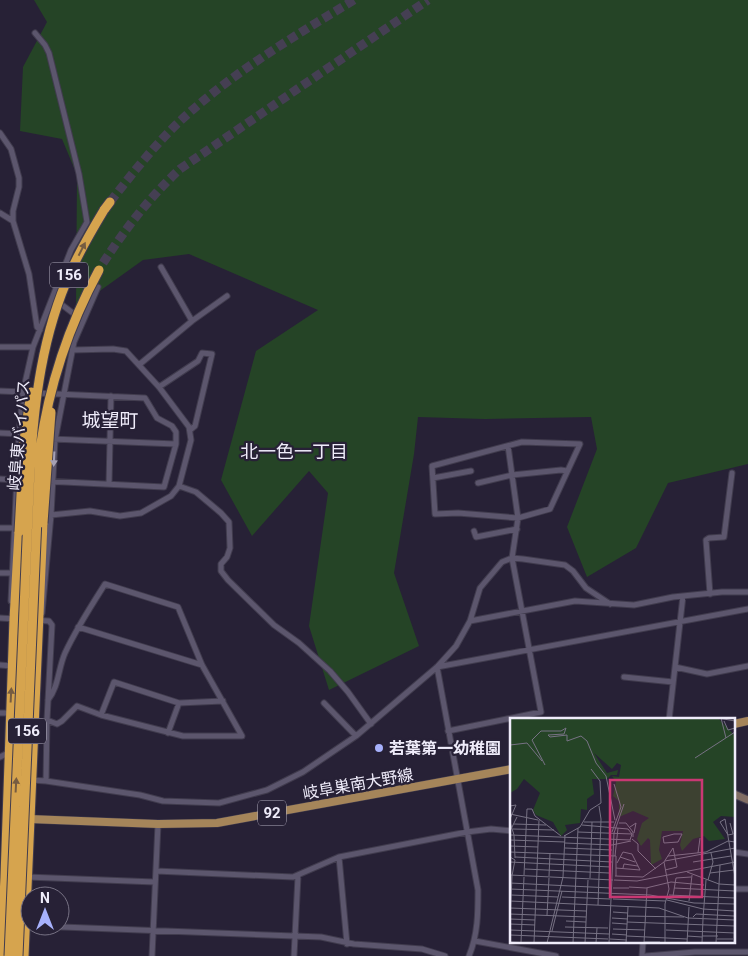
<svg xmlns="http://www.w3.org/2000/svg" width="748" height="956" viewBox="0 0 748 956" font-family="Roboto,'Noto Sans JP',sans-serif">
	<style>
		.green { fill: #254426 }
		.lines { fill: none; stroke-linecap: round; stroke-linejoin: round }
		.highway-tunnel { stroke: #453f53; stroke-width: 9; stroke-dasharray: 9 4.5; stroke-linecap: butt }
		.street-casing { stroke: #413c4e; stroke-width: 7 }
		.secondary-casing { stroke: #413c4e; stroke-width: 9 }
		.primary-casing { stroke: #413c4e; stroke-width: 9 }
		.highway-casing { stroke: #413c4e; stroke-width: 11 }
		.street { stroke: #5c566d; stroke-width: 5 }
		.secondary { stroke: #816d64; stroke-width: 7 }
		.primary { stroke: #a5855a; stroke-width: 8 }
		.highway { stroke: #d6a44e; stroke-width: 9 }
		.highway-bridge-casing { stroke: #413c4e; stroke-width: 11; stroke-linecap: butt }
		.highway-bridge { stroke: #d6a44e; stroke-width: 9 }
		.oneway { fill: #765c41 }
		.oneway2 { fill: #a6a1b4 }
		.poi-dot { fill: #a7b1fc; stroke: #272136; stroke-width: 2 }
		.labels { text-anchor: middle; dominant-baseline: central; stroke-width: 4.5; stroke-linejoin: round; paint-order: stroke }
		.shield { fill: #272136; stroke: #b3afbf; stroke-width: 1 }
		.shield-label { font-size: 15px; font-weight: bold; fill: #efecfa }
		.street-label { font-size: 16px; fill: #efecfa; stroke: #272136 }
		.poi-label { font-size: 16px; font-weight: bold; fill: #efecfa; stroke: #272136; text-anchor: start }
		.neighbourhood-label { font-size: 18px; fill: #efecfa; stroke: #272136 }
		.quarter-label { font-size: 19px; fill: #efecfa; stroke: #272136 }
		.inset-road { fill: none; stroke: #777284; stroke-width: 1 }
		.view { fill: #c93873; fill-opacity: 0.15; stroke: #c93873; stroke-width: 2.5 }
		.inset-edge { fill: none; stroke: #efecfa; stroke-width: 2.5 }
	</style>
	<rect width="100%" height="100%" fill="#272136"/>
	<!-- green -->
	<path class="green" d="M34,0h714v464l-80,19 -32,65 -49,29 -20,-50 30,-78 -6,-32 -106,2 -67,-2 -4,37 -20,119 25,73 -90,44 -20,-64 19,-133 -19,-22 -57,65 -31,-56 35,-129 62,-41 -129,-56 -46,6 -67,48 1,-133 -15,-36 -42,-8 3,-64 24,-45z"/>
	<g class="lines">
		<!-- highway-tunnel -->
		<path class="highway-tunnel" d="M110,202c22,-28 43,-55 68,-79 52,-49 115,-86 176,-123
			M103,263c23,-35 46,-65 77,-94l248,-169"/>
		<!-- street casing -->
		<g class="street-casing">
			<path id="street" d="M0,133l11,16 8,29v9l-6,24v10l16,53 8,53 3,3
				M0,213l13,8
				M161,267l31,54
				M57,301l21,16
				M0,347h33
				M140,364l52,-43 35,-25
				M159,387l39,-26 4,-8 10,1 -17,72 -5,4
				M0,391l24,1
				M35,393l110,5 12,20 15,8 4,6v12l-12,43 -120,-6
				M0,433l21,1
				M52,439l124,5
				M522,442l58,2 -30,65 -32,9 -60,-5 -23,1 -3,-48z
				M433,478l38,-7
				M0,479l18,1
				M478,483l34,-8 49,-5 6,1
				M109,484l2,-88
				M179,486l17,6 25,21 8,9 1,26 -3,9 -6,7v7l7,9 46,45 25,18 31,28 18,21 23,32
				M42,518l9,-3 39,-4 30,5 21,-3 30,-17 8,-10 12,-46 -2,-13 -30,-40 -33,-36 -13,-2 -41,1
				M0,528h15
				M474,531l2,6 41,-8
				M0,573h12
				M710,594l-4,-54 3,-2 15,-1 8,-64
				M11,601l8,-167 4,-42 10,-45 38,-97 16,-28 -8,-48 -30,-121 -4,-8 -10,-12
				M42,613l9,-98 4,-75 19,-98 24,-55
				M0,618l49,3 3,4 -5,95 -1,61
				M470,621l105,-20 59,4 39,-8 49,-5h26
				M78,627l124,38
				M0,665l12,1
				M437,667l311,-58
				M437,667l41,223c0,23 0,44 -9,66
				M675,667l32,7 41,-8
				M624,677l49,5
				M324,703l32,33
				M0,713h10
				M101,715l13,-33 65,21 44,-2
				M47,720l10,4 5,-3 15,-15 24,9 82,21h59l-40,-71 -24,-58 -73,-23c-14,22 -29,45 -40,69 -7,16 -6,33 -17,47
				M669,720l14,-124
				M448,731l93,-19 -29,-154 6,-40 -10,-72
				M168,733l11,-30
				M0,757l8,-4
				M31,780l15,1 94,14 23,6 56,2 48,-13 36,-18 53,-36 81,-69 19,-21 14,-25 10,-33 22,-26 10,-4 11,1 42,6 8,6 13,17 24,16
				M734,852l14,2
				M339,857l8,87
				M156,871l137,6 46,-20 128,-25 24,-3 21,2
				M27,877l128,5
				M734,889h14
				M36,926l285,11 33,7 68,5 23,7
				M475,941l81,15
				M152,956l6,-132
				M294,956l4,-80
				M642,956l1,-14
				M646,956l49,-4h53"/>
		</g>
		<!-- secondary casing -->
		<g class="secondary-casing">
			<path id="secondary" d="M734,794l14,6"/>
		</g>
		<!-- primary casing -->
		<g class="primary-casing">
			<path id="primary" d="M734,724l14,-3
				M29,819l129,5 59,-1 295,-54"/>
		</g>
		<!-- highway casing -->
		<g class="highway-casing">
			<path id="highway" d="M104,210l6,-8
				M1,956l4,-79 9,-258 5,-87
				M24,956l19,-433"/>
		</g>
		<!-- street -->
		<use href="#street" class="street"/>
		<!-- secondary -->
		<use href="#secondary" class="secondary"/>
		<!-- primary -->
		<use href="#primary" class="primary"/>
		<!-- highway -->
		<use href="#highway" class="highway"/>
		<!-- highway-bridge casing -->
		<g class="highway-bridge-casing">
			<path id="highway-bridge" d="M43,523l8,-111
				M19,532l5,-92 7,-48
				M9,956l21,-486c4,-68 12,-136 41,-199 9,-21 21,-41 33,-61
				M18,956l22,-507c9,-64 28,-122 59,-179"/>
		</g>
		<!-- highway-bridge -->
		<use href="#highway-bridge" class="highway-bridge"/>
	</g>
	<!-- one-way arrows -->
	<defs><path id="oneway-solid" d="M-6-.8H1V-3.2L6.5 0L1 3.2V.8H-6Z" transform="scale(1.25)"/></defs>
	<g class="oneway">
		<use href="#oneway-solid" transform="translate(82 249) rotate(-63)"/>
		<use href="#oneway-solid" transform="translate(11 695) rotate(-87)"/>
		<use href="#oneway-solid" transform="translate(16 785) rotate(-87)"/>
	</g>
	<use class="oneway2" href="#oneway-solid" transform="translate(54 459) rotate(93)"/>
	<!-- markers -->
	<circle class="poi-dot" cx="379" cy="748" r="5"/>
	<g class="labels">
		<!-- shield labels -->
		<g class="shield">
			<rect x="50" y="262.5" width="38" height="25" rx="4"/>
			<rect x="8" y="718.5" width="38" height="25" rx="4"/>
			<rect x="258" y="800.5" width="28" height="25" rx="4"/>
		</g>
		<g class="shield-label">
			<text x="69" y="275">156</text>
			<text x="27" y="731">156</text>
			<text x="272" y="813">92</text>
		</g>
		<!-- street labels -->
		<g class="street-label">
			<text transform="translate(19 435) rotate(-85)">岐阜東バイパス</text>
			<text transform="translate(358 784) rotate(-10)">岐阜巣南大野線</text>
		</g>
		<!-- poi labels -->
		<g class="poi-label">
			<text x="389" y="748">若葉第一幼稚園</text>
		</g>
		<!-- neighbourhood labels -->
		<g class="neighbourhood-label">
			<text x="294" y="451">北一色一丁目</text>
		</g>
		<!-- quarter labels -->
		<g class="quarter-label">
			<text x="110" y="420">城望町</text>
		</g>
	</g>
	<!-- overview -->
	<g transform="translate(510 718)">
		<rect width="225" height="225" fill="#272136"/>
		<path d="M0,0h208l17,18v81l-14,-1 -8,6 12,17 -16,2 -5,-5 -11,3 -11,12 -2,-6 3,-14h-21l-3,19 3,9 -11,6 -1,-25 -2,-2 -7,8 -4,-7 5,-16 7,-5 -16,-7 -14,6v-16l-6,-5 3,-14 -4,-6 7,1 2,-12 -4,-2 -5,6 -18,-16 13,20 11,-3 -1,5h-6l-4,4h-15l2,15 -7,5v11l-6,-1 -1,14 -15,2 2,5 -6,6 -8,-14 -17,-7 -3,-5 7,-17 -9,-8 -7,-6 -7,10 -7,4z" fill="#254426"/>
		<path class="inset-road" d="M208,0l17,3M211,0l5,20M214,3l4,9 7,-2M40,19l17,-2v6l14,-5 6,5 9,22 10,13 9,44M0,27l17,-2 15,18M185,40l40,-26M35,47l-13,-25 9,-9h20l5,-3 -2,6 -16,1 2,2M0,88l6,-1 -6,14M0,96l28,6M215,101l10,58M215,101l-5,3 8,13M0,104l4,13 1,23M74,104h30M109,105h7l7,9v5M4,106l32,1M72,107l46,4 4,5M120,109l6,-4 -2,10M3,111l41,1M0,113l7,-14M68,114l54,2M102,114l9,-25 -7,-23M164,116h8l-4,8 -14,1 -1,-6zM1,117l119,5 2,-6M218,117l5,-1 -3,-11M54,118l16,-9 10,-17 11,-7 -1,-22 -9,-12M122,121l6,5v7l18,18M0,122l55,2M55,125l47,2 19,-4M0,128l28,1M55,130l47,2M0,134l106,4v20M188,135l2,-15M105,138l3,-28M158,138l38,-4 22,-11 7,1M0,139l5,3 -3,16M5,139l97,5M110,139l15,5M155,143l70,-13M0,144l101,5M154,144l5,27 -4,15v39M183,144l38,-6M106,150l24,2 -8,-16 -9,-2 -6,11M113,150l1,-4 14,2M15,151l84,4M155,152l12,-3 -4,-19M177,154l32,12 16,1M200,155l24,-3M0,157l103,5M14,157l3,-66h5l3,7 26,20M2,158l-2,48 25,1M39,158l1,-23M105,158l28,1 21,-15 9,-14M80,160l2,-56M104,162l23,1 98,-19M198,162l5,-18 -2,-9M0,165l101,5M119,169l17,1 25,-6 33,3M103,170h16M164,170l61,3M0,171l140,6 44,8 41,1M1,177l47,2M159,177l66,3M163,178l3,-18 15,-1M52,179l48,2M103,181l53,2M157,182l36,9 32,2M0,183l149,7 29,10 47,2M179,183l3,-26M88,187l3,-86 -2,-13M0,190l76,3M103,194l15,1M0,196l76,3M37,197l2,-37M118,198l56,1M183,199l3,-3 38,2M102,200l16,1M193,200l3,-38M0,201l25,1M56,203l20,1M117,204l108,4M102,205l15,1M55,209l43,1M103,211l32,1M0,212l99,4M156,212l69,3M42,213l10,-40M102,216l15,1M0,217l98,4M117,218l60,3M177,218l15,1M192,218h16M100,221l17,1M207,221h16M0,224l23,1M11,224l3,-65M134,224h16M24,225l5,-123M37,225l16,-66 2,-42M63,225l5,-115M75,225l3,-63M86,225l1,-15M99,225l5,-110 10,-29M116,225l2,-36M134,225l3,-55M177,225l2,-36M192,225l1,-24M206,225l4,-78M224,225l1,-52"/>
		<path class="view" d="M100,62h92v117h-92z"/>
		<rect width="225" height="225" class="inset-edge"/>
	</g>
	<!-- north arrow -->
	<g transform="translate(45 911)"><circle r="24" fill="#272136" stroke="#777284"/>
	<path d="M0-4L9 19L0 12L-9 19Z" fill="#a7b1fc"/>
	<text y="-8" font-size="14" font-weight="bold" text-anchor="middle" fill="#efecfa">N</text>
	</g>
</svg>
